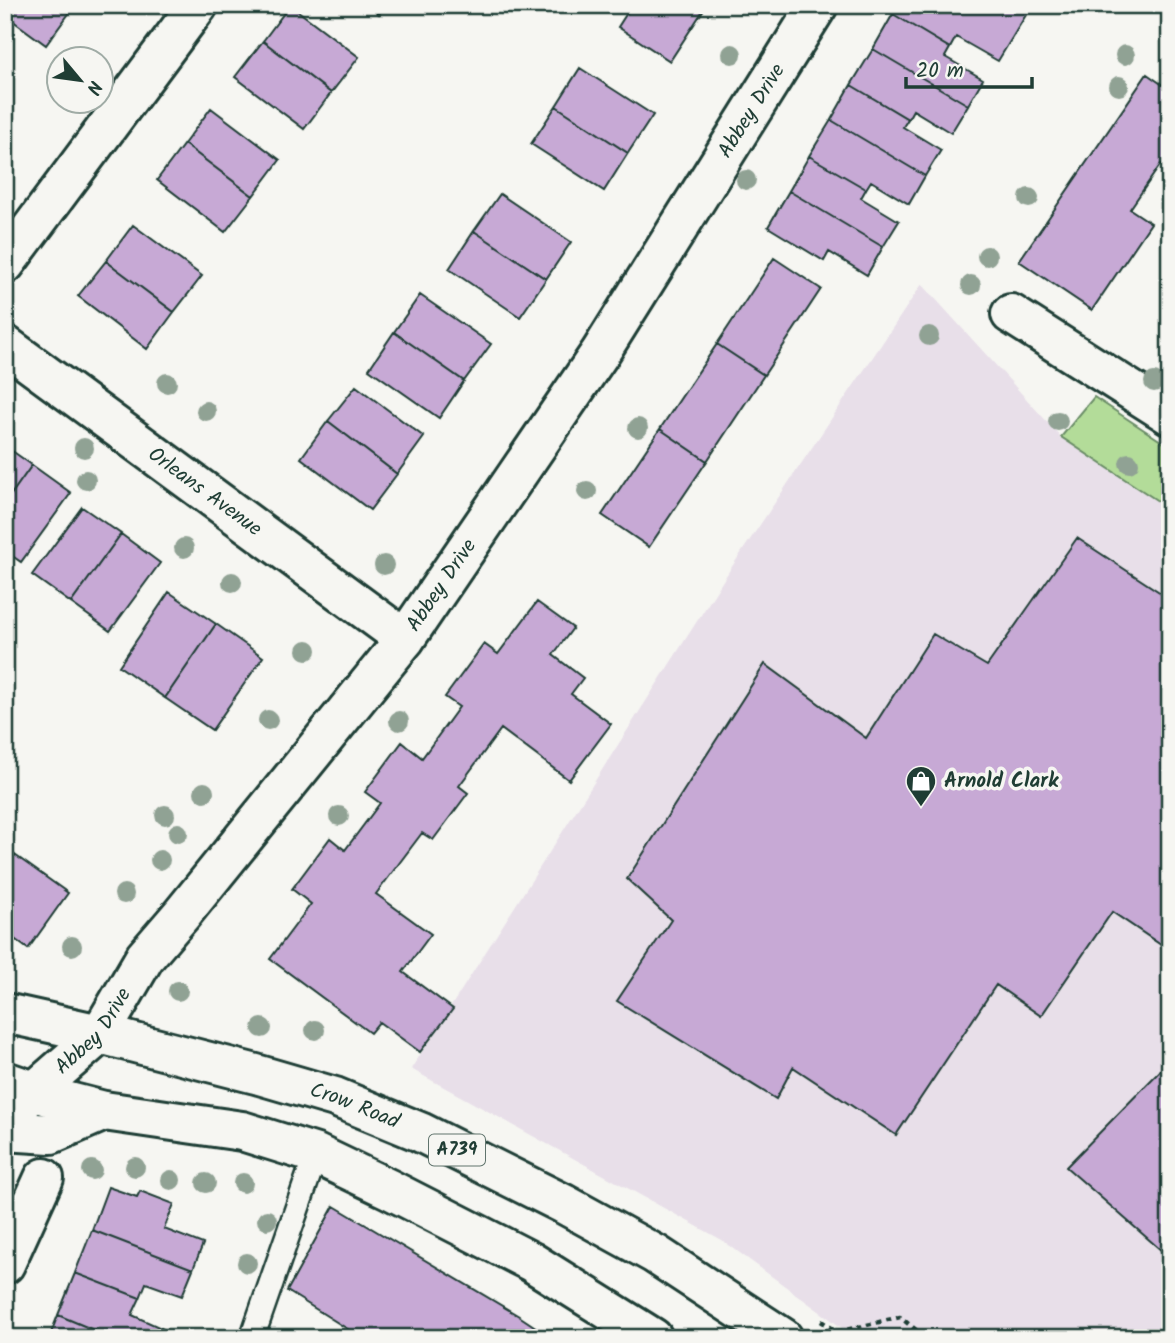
<svg xmlns="http://www.w3.org/2000/svg" width="1175" height="1343" viewBox="0 0 1175 1343" font-family="Kalam,sans-serif">
	<style>
		.built { fill: #e8dfe9 }
		.green { fill: #b3dc99; stroke: #698c66; stroke-width: 2 }
		.building { fill: #c7a9d5; stroke: #1f3d34; stroke-width: 2 }
		.lines { fill: none; stroke-linecap: round; stroke-linejoin: round }
		.service-casing { stroke: #1f3d34; stroke-width: 28 }
		.minor-casing { stroke: #1f3d34; stroke-width: 44 }
		.primary-casing { stroke: #1f3d34; stroke-width: 44 }
		.path { stroke: #1f3d34; stroke-width: 4.5; stroke-dasharray: 5 5; stroke-linecap: butt }
		.service { stroke: #f6f6f2; stroke-width: 23 }
		.minor { stroke: #f6f6f2; stroke-width: 38 }
		.primary { stroke: #f6f6f2; stroke-width: 38 }
		.tree { fill: #90a294 }
		.labels { text-anchor: middle; dominant-baseline: central; stroke-width: 7; stroke-linejoin: round; paint-order: stroke }
		.shield { fill: #f6f6f2; stroke: #60746d; stroke-width: 2 }
		.shield-label { font-size: 19px; font-weight: bold; fill: #1f3d34 }
		.street-label { font-size: 21px; fill: #1f3d34; stroke: #f6f6f2 }
		.poi-label { font-size: 21px; font-weight: bold; fill: #1f3d34; stroke: #f6f6f2; text-anchor: start }
	</style>
	<rect width="100%" height="100%" fill="#f6f6f2"/>
	<filter id="ink" filterUnits="userSpaceOnUse"><feTurbulence type="fractalNoise" baseFrequency=".0143" numOctaves="2"/><feDisplacementMap in="SourceGraphic" scale="14" xChannelSelector="R" yChannelSelector="G"/><feConvolveMatrix kernelMatrix="1 2 1 2 8 2 1 2 1" color-interpolation-filters="sRGB"/></filter>
	<g filter="url(#ink)">
		<!-- built -->
		<path class="built" d="M922,284l139,153 109,72v829h-314l-134,-98 -311,-171 320,-501z"/>
		<!-- green -->
		<path class="green" d="M1094,397l76,50v62l-109,-72z"/>
		<!-- building -->
		<path class="building" d="M5,5h64l4,3 -27,37 -41,-30z
			M290,5l69,52 -28,36 -68,-52z
			M368,5h17l-6,9z
			M632,5h67l5,4 -34,52 -52,-34z
			M898,5h134l-34,56 -42,-24 -6,11 -57,-34z
			M893,14l57,34 -5,9 38,22 -15,26 -95,-56z
			M263,41l68,52 -27,36 -69,-52z
			M873,49l95,56 -17,28 -38,-23 -5,9 -57,-34z
			M580,68l73,47 -25,38 -72,-47z
			M1147,74l23,16v80l-9,-6 -31,45 21,14 -59,87 -73,-49z
			M851,85l57,34 -5,8 38,23 -16,26 -94,-56z
			M556,106l72,47 -24,38 -73,-47z
			M211,108l69,52 -27,36 -69,-52z
			M831,120l94,56 -16,28 -38,-23 -5,8 -57,-33z
			M184,144l69,52 -28,36 -68,-52z
			M809,156l57,33 -5,9 38,23 -16,26 -94,-56z
			M789,191l94,56 -16,28 -38,-23 -5,9 -56,-34z
			M500,194l71,48 -25,37 -72,-48z
			M133,225l69,51 -28,36 -68,-51z
			M474,231l72,48 -26,38 -71,-48z
			M774,258l47,31 -57,86 -47,-31z
			M106,261l68,51 -27,37 -69,-53z
			M420,295l71,49 -27,37 -70,-49z
			M394,332l70,49 -25,37 -70,-49z
			M717,344l47,31 -57,86 -47,-32z
			M356,386l68,51 -27,37 -69,-53z
			M328,421l69,53 -27,36 -69,-52z
			M660,429l47,32 -58,86 -47,-32z
			M5,446l27,19 -27,38z
			M32,465l39,28 -50,69 -16,-11v-48z
			M82,507l39,27 -50,69 -39,-28z
			M121,534l39,29 -50,68 -39,-28z
			M1077,538l93,61v352l-58,-39 -71,104 -45,-31 -100,150 -103,-68 -17,32 -159,-98 54,-81 -44,-41 138,-215 101,74 67,-104 54,32z
			M169,592l47,32 -51,74 -46,-32z
			M537,602l36,26 -20,27 30,23 -12,16 40,30 -42,56 -68,-51 -42,57 9,7 -35,47 -11,-7 -46,61 55,40 -28,38 50,37 -33,43 -41,-30 -9,11 -100,-74 41,-55 -19,-15 38,-51 15,12 35,-47 -15,-11 37,-50 20,16 37,-51 -14,-10 39,-53 14,10z
			M216,624l47,33 -51,73 -47,-32z
			M5,848l63,45 -40,56 -23,-17z
			M1162,1069l8,8v181l-104,-91z
			M108,1187l29,10 3,-6 34,13 -10,25 39,15 -10,25 -101,-39z
			M334,1206l185,110 33,22h-190l-75,-47z
			M92,1230l101,39 -11,27 -36,-13 -6,15 -65,-25z
			M75,1273l65,25 -8,17 36,16 -2,7h-53l-55,-23z
			M58,1315l55,23h-64z"/>
		<g class="lines">
			<!-- service casing -->
			<g class="service-casing">
				<path id="service" d="M252,1338l64,-184"/>
			</g>
			<!-- minor casing -->
			<g class="minor-casing">
				<g id="minor">
					<path d="M5,264l193,-259"/>
					<path d="M1011,314l159,101"/>
					<path id="s1" d="M5,345l400,294"/>
					<path id="s2" d="M5,1117l95,-83 45,-77 37,-43 223,-275 195,-286 218,-348"/>
					<path d="M5,1264l39,-86"/>
				</g>
			</g>
			<!-- primary casing -->
			<g class="primary-casing">
				<g id="primary">
					<path id="s3" d="M5,1013l95,21 156,40 79,23 85,35 144,72 91,50 128,84"/>
					<path d="M5,1081l52,18 47,12 138,20 74,23 73,35 141,72 123,77"/>
					<path d="M5,1131l46,3 53,-23"/>
				</g>
			</g>
			<!-- path -->
			<path class="path" d="M821,1321l17,11 62,-15 26,21"/>
			<!-- service -->
			<use href="#service" class="service"/>
			<!-- minor -->
			<use href="#minor" class="minor"/>
			<!-- primary -->
			<use href="#primary" class="primary"/>
		</g>
		<!-- trees -->
		<g class="tree">
			<circle cx="732" cy="54" r="10"/>
			<circle cx="1125" cy="55" r="10"/>
			<circle cx="1119" cy="86" r="10"/>
			<circle cx="746" cy="180" r="10"/>
			<circle cx="1029" cy="198" r="10"/>
			<circle cx="987" cy="256" r="10"/>
			<circle cx="971" cy="285" r="10"/>
			<circle cx="929" cy="336" r="10"/>
			<circle cx="1154" cy="382" r="10"/>
			<circle cx="167" cy="383" r="10"/>
			<circle cx="206" cy="411" r="10"/>
			<circle cx="1058" cy="421" r="10"/>
			<circle cx="638" cy="428" r="10"/>
			<circle cx="84" cy="448" r="10"/>
			<circle cx="1129" cy="463" r="10"/>
			<circle cx="86" cy="480" r="10"/>
			<circle cx="587" cy="491" r="10"/>
			<circle cx="184" cy="548" r="10"/>
			<circle cx="384" cy="565" r="10"/>
			<circle cx="232" cy="582" r="10"/>
			<circle cx="307" cy="650" r="10"/>
			<circle cx="268" cy="720" r="10"/>
			<circle cx="399" cy="721" r="10"/>
			<circle cx="204" cy="792" r="10"/>
			<circle cx="165" cy="815" r="10"/>
			<circle cx="339" cy="816" r="10"/>
			<circle cx="178" cy="833" r="10"/>
			<circle cx="160" cy="860" r="10"/>
			<circle cx="124" cy="894" r="10"/>
			<circle cx="72" cy="946" r="10"/>
			<circle cx="178" cy="991" r="10"/>
			<circle cx="262" cy="1028" r="10"/>
			<circle cx="315" cy="1030" r="10"/>
			<circle cx="135" cy="1167" r="10"/>
			<circle cx="92" cy="1170" r="10"/>
			<circle cx="171" cy="1180" r="10"/>
			<circle cx="206" cy="1183" r="10"/>
			<circle cx="243" cy="1183" r="10"/>
			<circle cx="267" cy="1220" r="10"/>
			<circle cx="247" cy="1263" r="10"/>
		</g>
	</g>
	<!-- icons -->
	<defs>
		<g id="shop-pin" transform="scale(1.575)"><path d="M0 17L-7.5 6A9.5 9.5 0 1 1 7.5 6Z" fill="#1f3d34" stroke="#f6f6f2"/><path d="M-5-2.5h2.3a2.7 3.5 0 0 1 5.4 0H5L5.5 6h-11ZM-1.5-2.5h3a1.5 2.3 0 0 0-3 0Z" fill="#fff"/></g>
	</defs>
	<g fill-rule="evenodd">
		<use href="#shop-pin" x="921" y="781"/>
	</g>
	<g class="labels">
		<!-- shield labels -->
		<rect class="shield" x="429" y="1134.5" width="56" height="31" rx="5"/>
		<g class="shield-label">
			<text x="457" y="1150">A739</text>
		</g>
		<!-- street labels -->
		<g class="street-label">
			<text stroke="none"><textPath href="#s2" startOffset="1258">Abbey Drive</textPath></text>
			<text stroke="none"><textPath href="#s1" startOffset="248">Orleans Avenue</textPath></text>
			<text stroke="none"><textPath href="#s2" startOffset="691">Abbey Drive</textPath></text>
			<text stroke="none"><textPath href="#s2" startOffset="124">Abbey Drive</textPath></text>
			<text stroke="none"><textPath href="#s3" startOffset="362">Crow Road</textPath></text>
		</g>
		<!-- poi labels -->
		<g class="poi-label">
			<text x="944" y="781">Arnold Clark</text>
		</g>
	</g>
	<!-- margin -->
	<rect width="1175" height="1343" fill="none" stroke="#f6f6f2" stroke-width="28"/>
	<rect x="14" y="14" width="1147" height="1315" fill="none" stroke="#1f3d34" stroke-width="2.5" filter="url(#ink)"/>
	<!-- north arrow -->
	<g transform="translate(80 80) rotate(119)"><circle r="33" fill="#f6f6f2" stroke="#a0aca6" stroke-width="2"/>
	<path d="M0-5L12 26L0 18L-12 26Z" fill="#1f3d34"/>
	<text y="-10" font-size="19" font-weight="bold" text-anchor="middle" fill="#1f3d34">N</text>
	</g>
	<!-- scale -->
	<path d="M906 77v10h126v-10" fill="none" stroke="#1f3d34" stroke-width="3.5"/>
	<text x="916" y="77" font-size="21" fill="#1f3d34" stroke="#f6f6f2" stroke-width="5" paint-order="stroke">20 m</text>
</svg>
